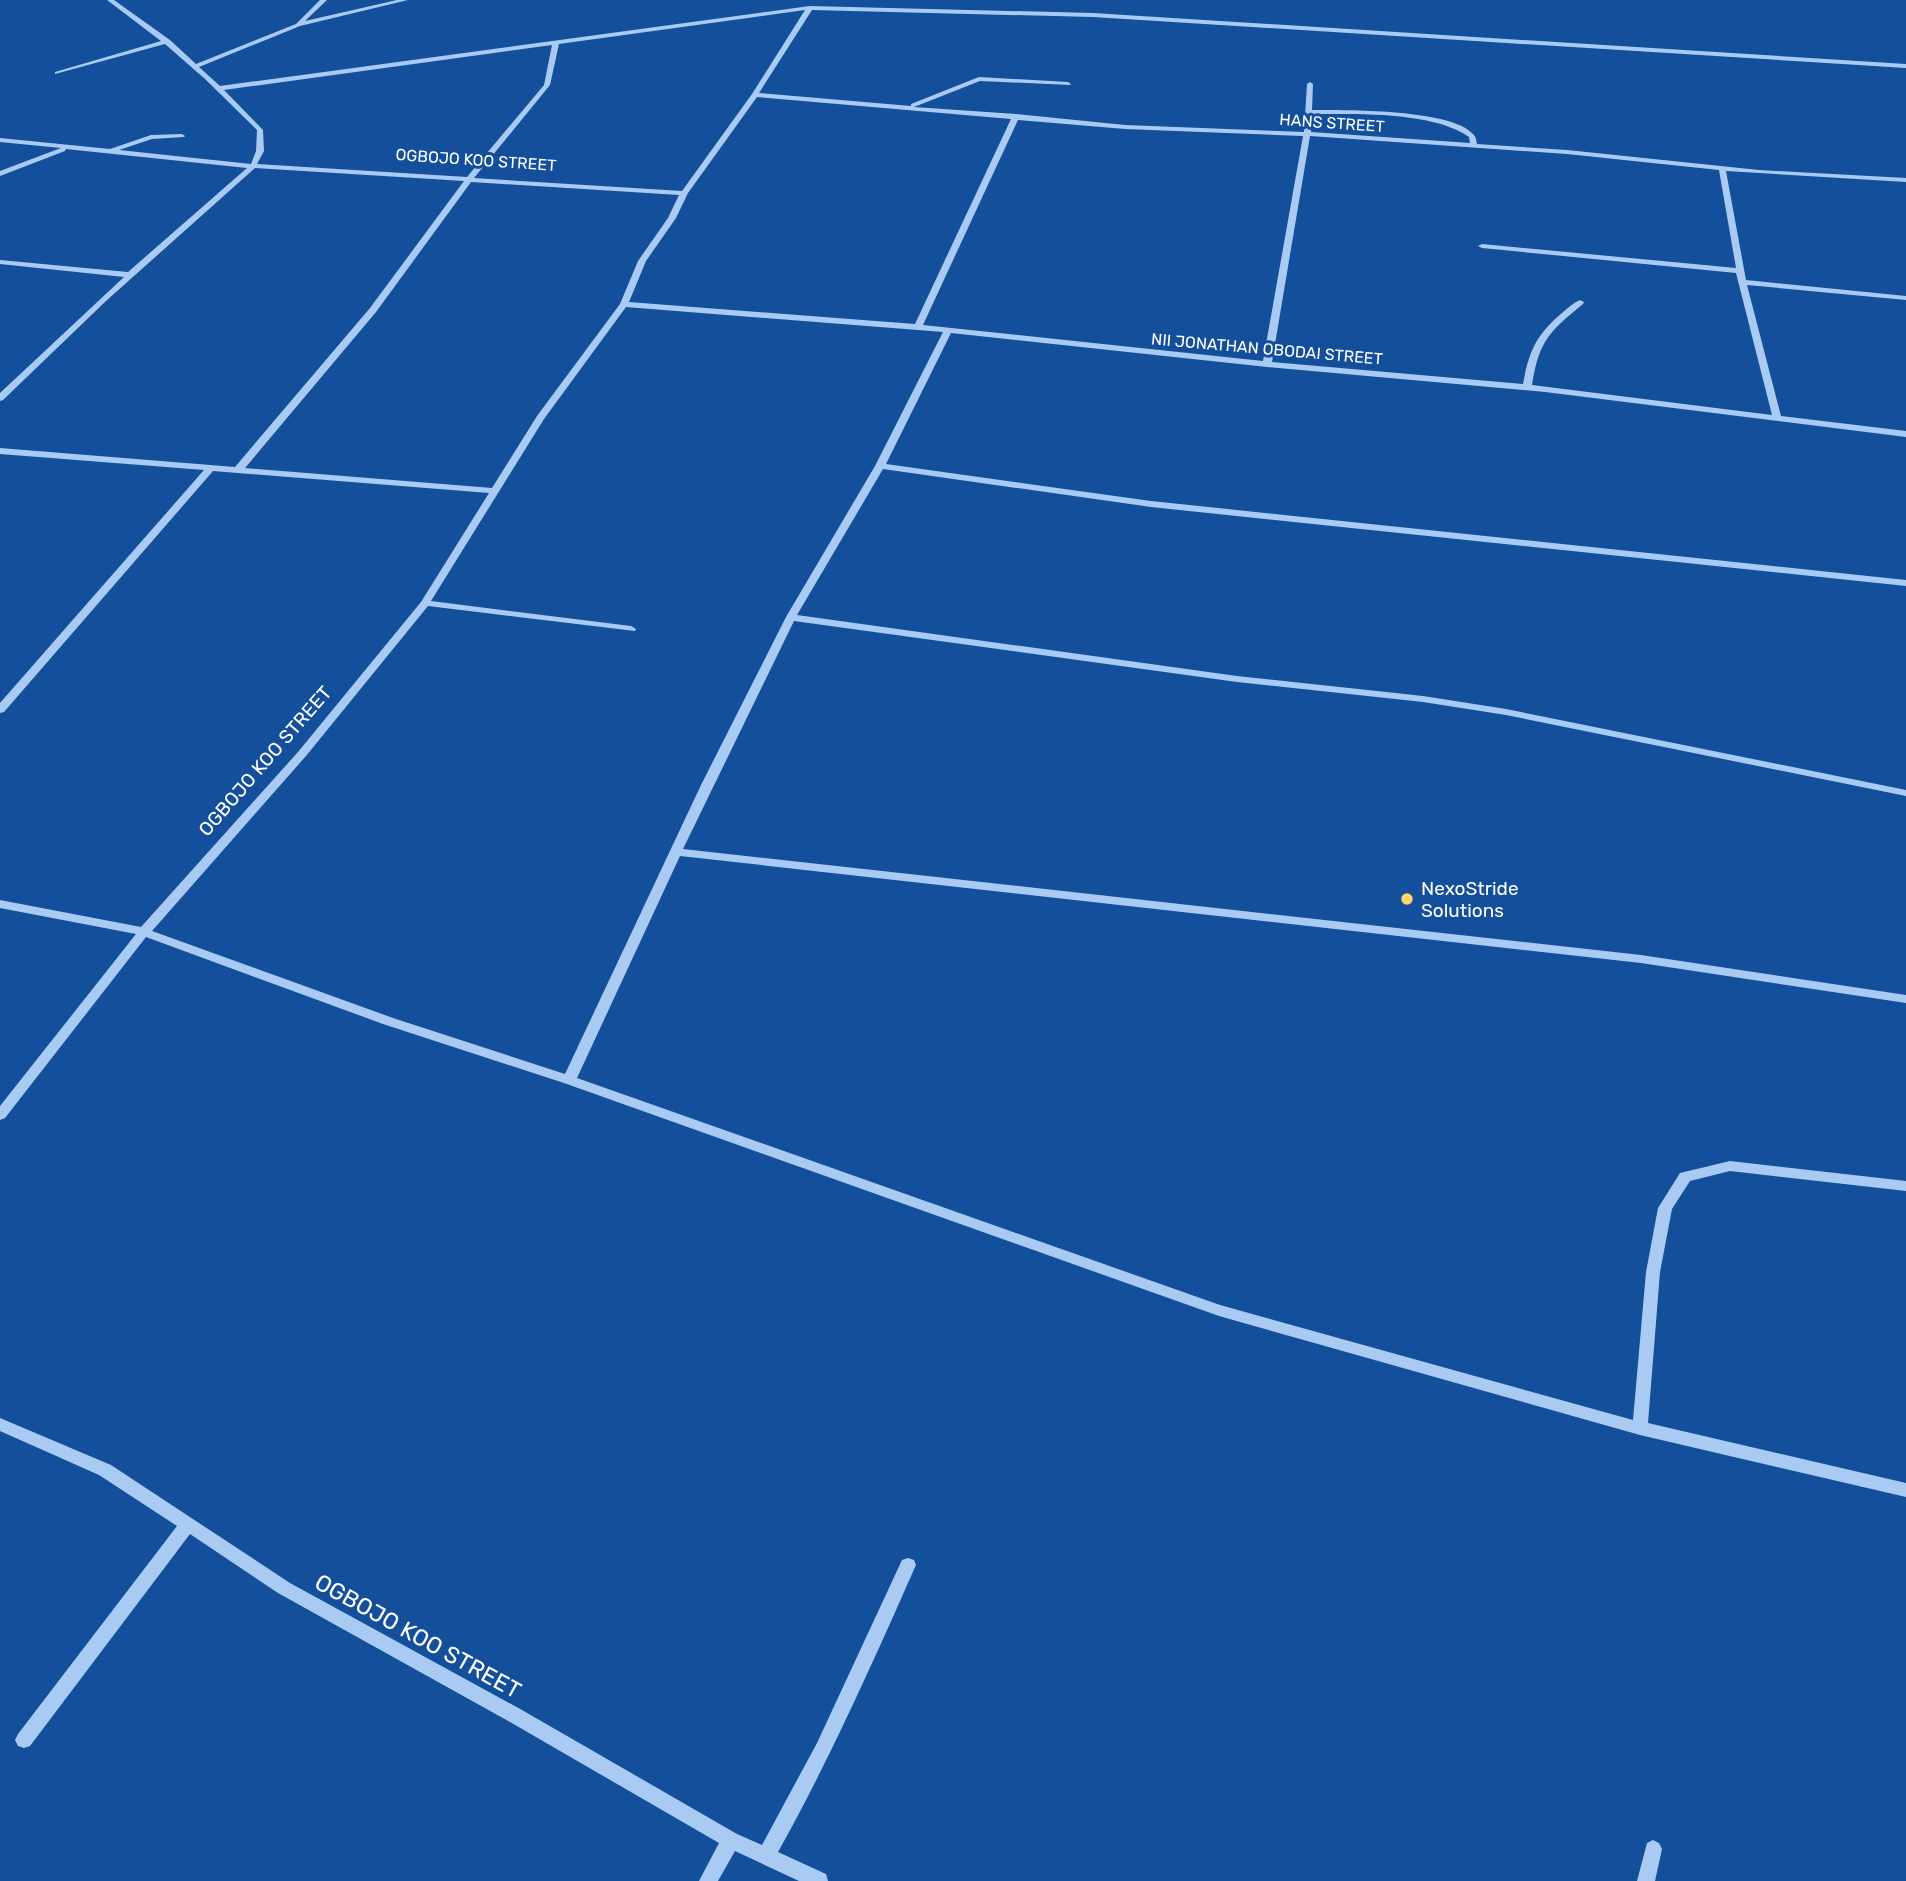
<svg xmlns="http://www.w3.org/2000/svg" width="1906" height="1881" viewBox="0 0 1906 1881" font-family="Rubik,sans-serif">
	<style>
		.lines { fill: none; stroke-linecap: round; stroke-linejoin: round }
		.minor { fill: #a9cbf3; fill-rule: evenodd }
		.poi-dot { fill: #ffd46b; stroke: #144f9b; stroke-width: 2.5 }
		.labels { text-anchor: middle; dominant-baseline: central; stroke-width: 6; stroke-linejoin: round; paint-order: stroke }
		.far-street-label { font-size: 16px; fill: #fff; stroke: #144f9b }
		.street-label { font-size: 19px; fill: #fff; stroke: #144f9b }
		.poi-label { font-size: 19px; fill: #fff; stroke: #144f9b; text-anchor: start }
		.near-street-label { font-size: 23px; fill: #fff; stroke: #144f9b }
	</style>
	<rect width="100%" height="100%" fill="#144f9b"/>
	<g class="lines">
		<!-- minor -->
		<path class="minor" d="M107,0h7l56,40 26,24 100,-40 24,-24h7l-22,21 92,-21h11l-108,26 -101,41 21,19 590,-80 283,7 813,51v4l-813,-51 -281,-7 -53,83 152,13v-2l68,-27 89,5 3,2 -1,1 -90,-4 -66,26 102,7 109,11 179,7 3,-48 3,-2 3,2 -1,26c34,0 139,-1 161,24 3,3 3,5 4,10l90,6 192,20 147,8v4l-180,-11 20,109 160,16v4l-159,-15 34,131 125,15v6l-361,-45 -278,-25 -316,-34 -65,131 265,37 755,79v6l-755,-79 -268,-38 -86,146 440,61 186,20 83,13 400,81v6l-400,-81 -83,-13 -186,-20 -443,-61 -111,228 958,106 265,40v8l-265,-40 -961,-107 -103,222 643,227 413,115 13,-148 12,-64 22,-35 50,-12 176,20v10l-176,-20 -40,10 -18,28 -12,63 -12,151 258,60v14l-266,-62 -421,-119 -655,-233 -181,-59 -237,-87 -141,181 -5,2v-14l136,-172 -136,-26v-8l141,27 157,-175 123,-150 68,-109 -276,-22 -209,241 -4,1v-10l204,-233 -204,-16v-6l235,19 135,-159 94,-127 -209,-13 -149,133 -103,99 -3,1v-8l124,-116 -124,-13v-4l128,12 119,-104 -181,-19 -1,2 -65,25v-5l61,-23 -61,-6v-4l110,11 41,-14 31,-1 3,2 -1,1 -32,2 -33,11 132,14 5,-13 1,-21 -52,-51 -40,-35 -110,30v-2l106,-31zM805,10l-53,84 -70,97 -208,-13 76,-93 9,-41zM552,45l-8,40 -77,92 -210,-13 7,-13 -1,-21 -39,-40zM757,97l254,22 -96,205 -286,-22 17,-41 30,-43 12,-25zM1312,114c43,0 121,-3 157,23l1,6 -159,-11zM1018,120l107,9 178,7 -40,225 -340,-36zM1310,136l257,18 152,16 17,98 -254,-24 -4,2 4,2 254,25 36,142 -240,-30c7,-44 17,-53 51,-81l1,-2 -4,-2c-7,3 -12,8 -18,13 -26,22 -33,38 -39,71l-251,-22zM471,182l208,13 -11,23 -30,43 -18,43 -83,112 -45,72 -247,-20 131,-156zM626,307l317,25 -68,134 -89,151 -85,168 -136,289 -172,-56 -241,-87 154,-175 122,-150 207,25 1,-2 -5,-3 -200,-25 113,-182z
			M0,1418l111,47 179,118 232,127 215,124 25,11 55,-102 85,-183 6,-2 6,2 2,5c-43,97 -86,194 -138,287l48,22 2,7h-29l-64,-30 -17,30h-19l20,-38 -209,-121 -232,-129 -88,-59 -160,212 -6,2 -6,-2 -3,-6 3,-6 159,-208 -78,-51 -99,-44z
			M1653,1840l6,3 3,6 -7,32h-18l10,-38z"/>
	</g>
	<!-- markers -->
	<circle class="poi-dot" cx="1407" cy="899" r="7"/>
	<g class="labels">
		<!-- far-street labels -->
		<g class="far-street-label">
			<text transform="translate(1332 123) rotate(4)">HANS STREET</text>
			<text transform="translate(476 160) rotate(4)">OGBOJO KOO STREET</text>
			<text transform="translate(1267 349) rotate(5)">NII JONATHAN OBODAI STREET</text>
		</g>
		<!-- street labels -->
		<g class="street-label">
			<text transform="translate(265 761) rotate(-49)">OGBOJO KOO STREET</text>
		</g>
		<!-- poi labels -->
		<g class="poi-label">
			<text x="1421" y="888">NexoStride<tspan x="1421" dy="22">Solutions</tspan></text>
		</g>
		<!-- near-street labels -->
		<g class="near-street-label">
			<text transform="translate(418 1636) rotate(29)">OGBOJO KOO STREET</text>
		</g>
	</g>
</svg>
